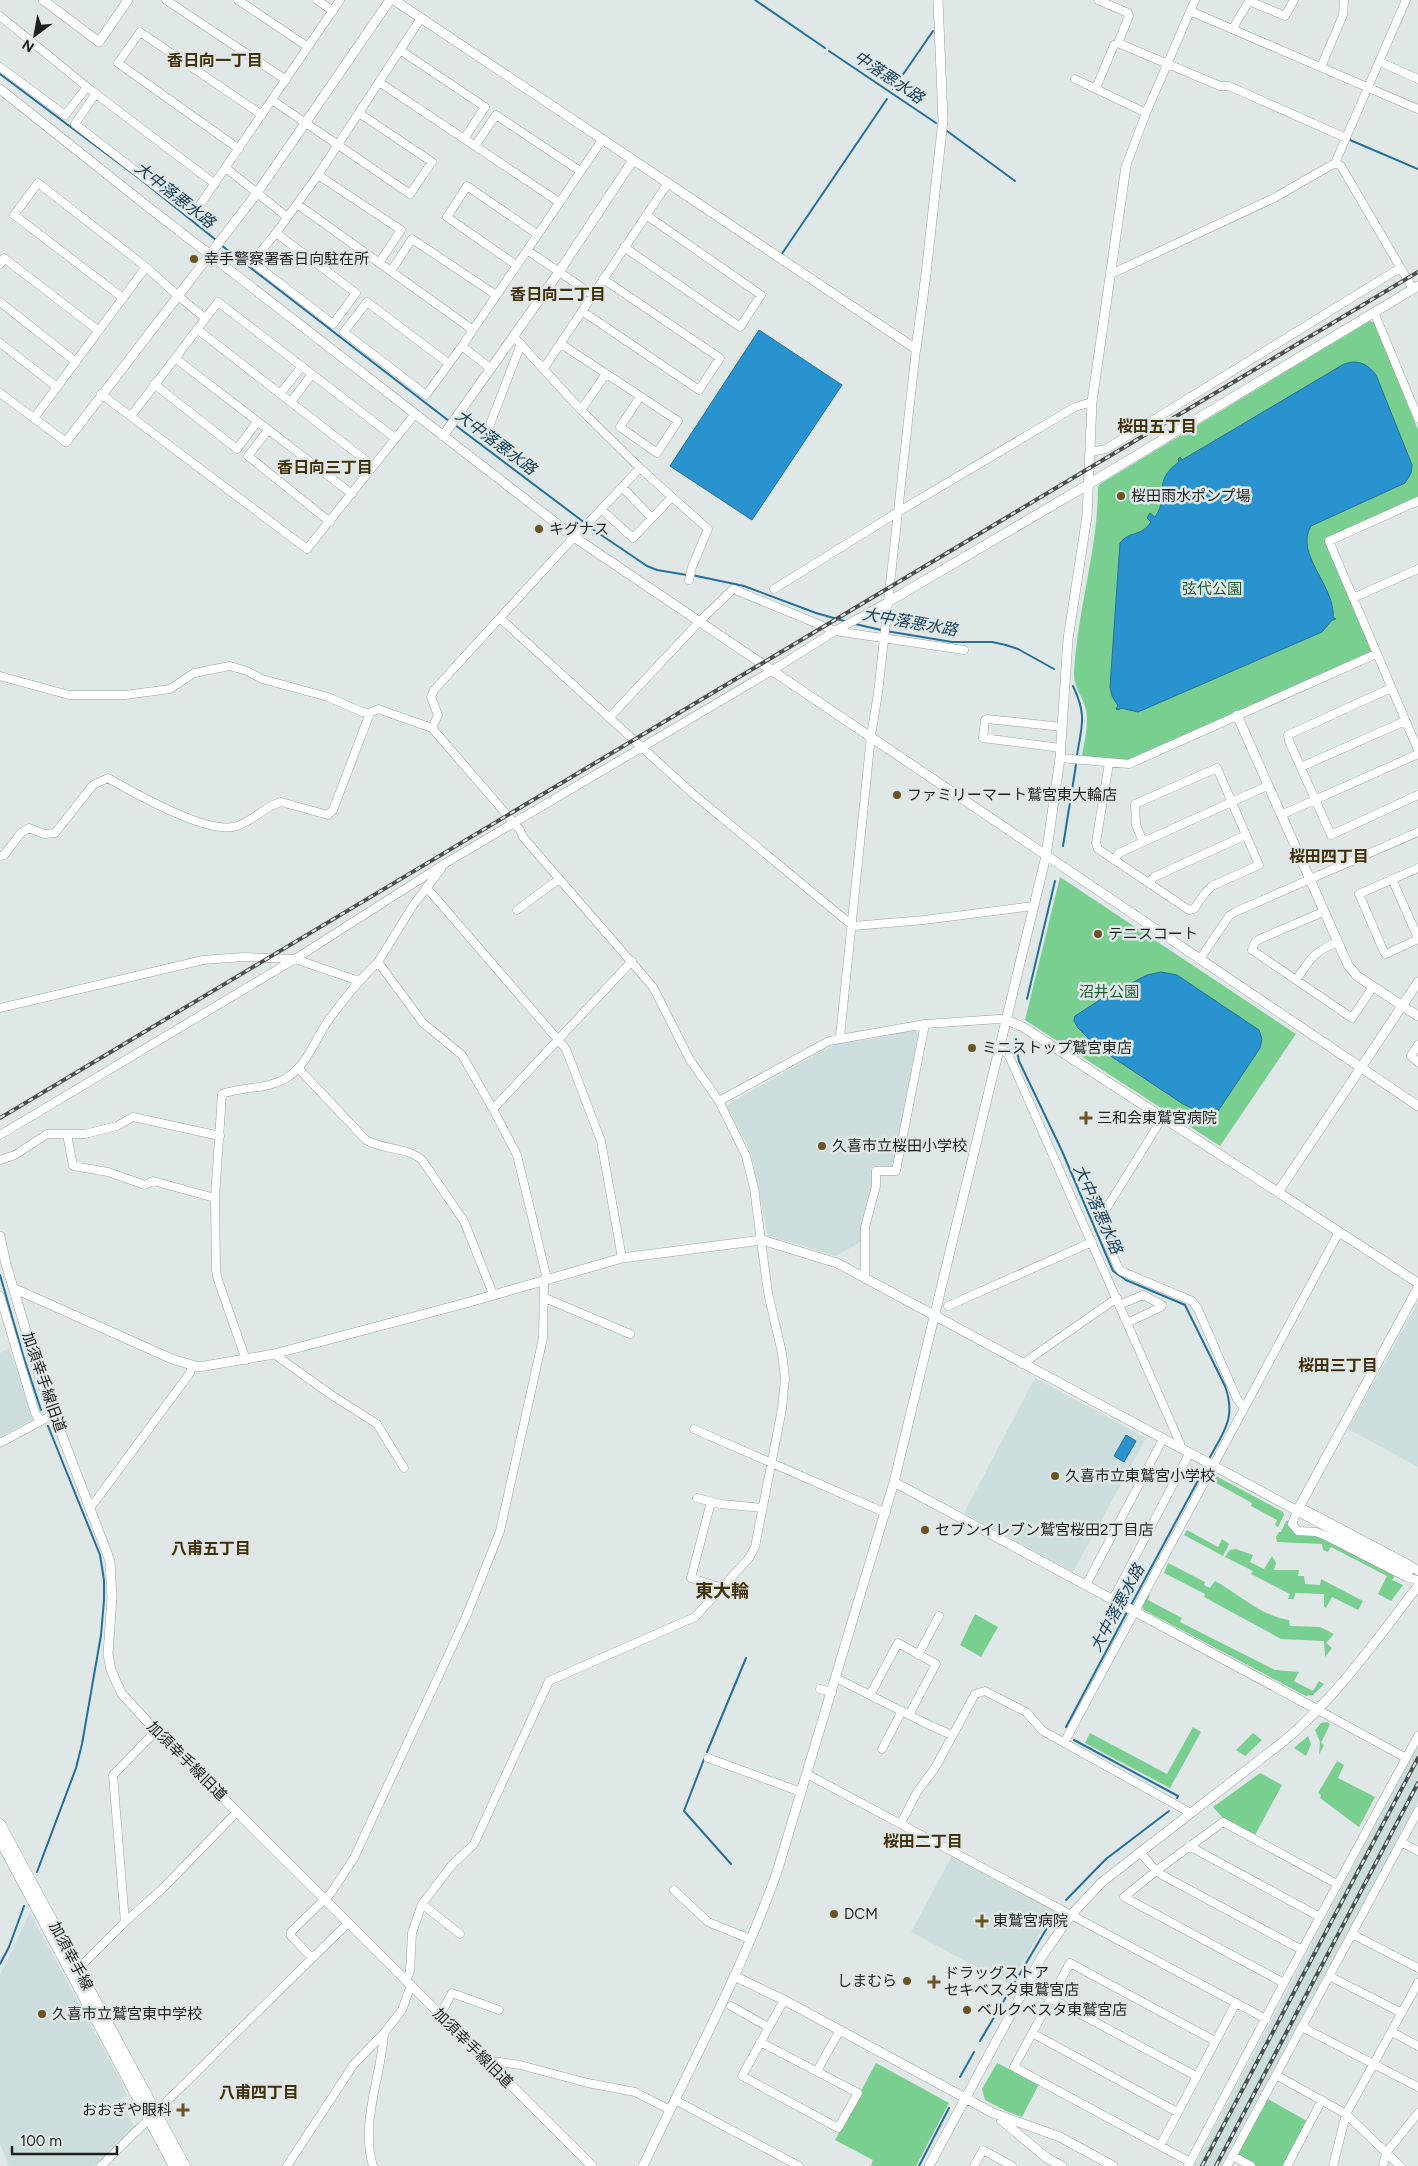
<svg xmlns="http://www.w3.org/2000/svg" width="1418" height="2166" viewBox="0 0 1418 2166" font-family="Figtree,'Noto Sans JP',sans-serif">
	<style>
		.built { fill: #cdd }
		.green { fill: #79cf90 }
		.water { fill: #2893cf; stroke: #25709a }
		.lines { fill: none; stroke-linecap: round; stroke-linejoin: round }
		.stream { stroke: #25709a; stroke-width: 2 }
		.tertiary-tunnel { stroke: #b9bfbf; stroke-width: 9; stroke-dasharray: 9 4.5; stroke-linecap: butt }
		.minor-casing { stroke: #9aa2a1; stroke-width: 9 }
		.tertiary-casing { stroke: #9aa2a1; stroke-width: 10 }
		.secondary-casing { stroke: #9aa2a1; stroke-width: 11 }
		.minor { stroke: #fff; stroke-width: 8 }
		.tertiary { stroke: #fff; stroke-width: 9 }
		.secondary { stroke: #fff; stroke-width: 10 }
		.rail-casing { stroke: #4c4f4f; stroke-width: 4 }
		.rail { stroke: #e0e7e7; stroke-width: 2; stroke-dasharray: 5.5; stroke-linecap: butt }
		.poi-dot { fill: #6a5423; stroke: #e0e7e7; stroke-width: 2 }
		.labels { text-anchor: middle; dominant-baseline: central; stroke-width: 5; stroke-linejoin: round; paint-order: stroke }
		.poi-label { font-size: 15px; fill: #1e2020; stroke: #e0e7e7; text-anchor: start }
		.park-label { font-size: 15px; fill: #195a30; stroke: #e0e7e7 }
		.street-label { font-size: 15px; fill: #1e2020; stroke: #e0e7e7 }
		.neighbourhood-label { font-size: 16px; font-weight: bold; fill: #423108; stroke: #e0e7e7 }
		.water-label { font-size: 16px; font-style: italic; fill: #153f58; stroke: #e0e7e7 }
		.quarter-label { font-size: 18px; font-weight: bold; fill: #423108; stroke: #e0e7e7 }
	</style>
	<rect width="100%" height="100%" fill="#e0e7e7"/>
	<!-- built -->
	<path class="built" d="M916,1029l2,5 -24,128 -4,4h-18l1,17 -11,44v14l-26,15 -68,-20 -17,-83 -24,-47 2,-2 93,-53 16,-8 28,-3z
		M1418,1302v165l-70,-38z
		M9,1348l26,70 -35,19v-84z
		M1035,1378l111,60 -73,134 -109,-59z
		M1418,1744v58l-197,364h-27z
		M952,1856l102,55 -45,73 -98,-52z
		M30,1913l92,170 5,13 -7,4 15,27 -41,39h-85l-9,-22v-169z"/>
	<!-- green -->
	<path class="green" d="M1370,321l5,2 43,107v68l-93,42 48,109 -1,3 -244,108 -46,-4c2,-14 7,-31 4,-46 -3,-13 -12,-22 -12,-36 3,-63 24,-124 24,-187l2,-3z
		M1060,877l236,157 -76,112 -195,-126z
		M1216,1476l67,36 1,3 -6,12 -3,-2 2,-5 -26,-14 1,-3 -38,-21z
		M1290,1520l-1,4 29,10 78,40 -4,6 11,5 -12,16 -13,-7 9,-18 -56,-29 -3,5 -5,-2 -1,-6 -45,-2 -1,-5 3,-5h2l5,-11z
		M1187,1530l31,17 4,-8 7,5 -6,12 -39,-21z
		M1236,1549l17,6 -3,7 14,7 8,-13 4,7 -2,7h25l-1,6h6l1,8 15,1 1,-6 42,22 -5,9 -26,-13 -6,11 -2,-2v-12l-29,-1 -1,6h-6l2,-5 -39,-20 2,-3 -28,-14 5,-7z
		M1168,1563l37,19 -1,3 6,3 5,-7c24,13 46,35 74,39l1,6 30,1 14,7 -8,9 6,5 -7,9 -1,-16 -43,-2 -77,-42 1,-3 -41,-21z
		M1147,1594h3l-2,6 34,18 -2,4 95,48 24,2 -5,9 19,10 6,-10 5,3 -11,11 -7,1 -162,-86 -3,-5z
		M975,1614l23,13 -17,30 -21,-12z
		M1327,1722l3,2 -9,19 3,2 -5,10 1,-13 -5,-12 6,-7z
		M1193,1727l8,5 -31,56 -85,-45 5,-10 77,41z
		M1253,1733l9,7 -17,16 -9,-6z
		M1308,1736l3,8 -5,12 -12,-8z
		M1337,1761l7,4 -6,13 37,19 -16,30 -39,-29 1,-3 -3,-2z
		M1260,1773l22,12 -27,50 -32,-17 -10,-11z
		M876,2063l73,40 -33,63h-45l2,-6 -38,-20z
		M997,2063l42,21 -17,33 -16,-6 -21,-11 -3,-11z
		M1268,2099l39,22 -24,45h-28l-16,-9 -1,-3z"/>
	<!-- water -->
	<path class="water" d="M759,330l83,55 -90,135 -82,-54z
		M1352,362c11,0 17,4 24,13l36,90 -1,8 -6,10 -94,43c-17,28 25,61 22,91l3,2 -4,1 -10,12 -184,80 -17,-4 -3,2 -2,-1 2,-3 -6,-10 -2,-9 10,-144c10,-13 20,-5 31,-21l-4,-4 3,-5 5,4c15,-20 -4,-36 24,-55l-1,-3 2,-2 2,3 162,-96z
		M1161,972l16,3 82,55 3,9 -2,9 -42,63 -7,4 -8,-2 -20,-9 -86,-57 -19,-19 -4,-7 1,-5 31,-20 -2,-3 9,-6 3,4 31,-16z
		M1126,1435l10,6 -12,21 -10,-6z"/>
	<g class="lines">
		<!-- stream -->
		<path class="stream" d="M755,0l70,48
			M829,51l107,72
			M0,74l140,105 76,61
			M893,89l40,-58
			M947,131l68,50
			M1350,140l68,29
			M221,245l228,176
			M781,255l106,-156
			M455,425l130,98
			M588,526l59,40 10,4 30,5
			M692,575l52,11 72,27 32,9
			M855,624l26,6
			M886,631l66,11h40l14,3 12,4 36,20
			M1073,686c14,29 9,39 4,69
			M1063,846l13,-81
			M1027,999l28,-118
			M1016,1039v8l3,14 43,90 51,120 13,9 59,25 40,81c11,31 0,44 -15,71
			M0,1275l23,80 18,55
			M1131,1605l71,-132
			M1066,1727l61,-115
			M1074,1740l104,56 -1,2
			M707,1752l39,-94
			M704,1759l-20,52 47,53
			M37,1872l39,-104 6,-24 19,-109 3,-35v-20l-4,-25 -52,-129
			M1066,1900l40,-41 63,-48
			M0,1964l9,-17 15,-41
			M980,2041l74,-125
			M960,2077l14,-25
			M919,2166l30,-58"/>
		<!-- tertiary-tunnel -->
		<path class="tertiary-tunnel" d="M1409,1571l9,4"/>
		<!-- minor casing -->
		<g class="minor-casing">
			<path id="minor" d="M166,0l120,80
				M238,0l70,47
				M317,0l16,11
				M1098,0l30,13 1,3 -11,27
				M1190,11l228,98
				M0,16l92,75 123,93
				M1233,28l16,-27 36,15 9,-16
				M400,50l85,57 -21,32
				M1380,62l38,17
				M0,67l65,48 22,-28
				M1321,67l22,-52 1,-15
				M1075,79l71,34
				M379,82l180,120
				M1096,88l18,-43 4,-2 102,43h9l117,52
				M96,93l-21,31 118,91 147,-215
				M272,100l138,94 22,-32 -73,-49
				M475,146l21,-31 84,56
				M239,149l-121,-86 22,-31 122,83
				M1335,163l6,3 72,123
				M1126,166l20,-53 49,-113
				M226,168l61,49
				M318,175l83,55 -22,33
				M297,204l176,126
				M276,233l-24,29 81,62 23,-31 -80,-60 42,-58 103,-157
				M624,247l116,80 21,-32 -115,-80
				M527,250l66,45
				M0,264l4,-6 95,73
				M516,265l-69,-48 20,-31 70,48
				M391,271l21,-32 84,56
				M1111,274l163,-76 61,-35 71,-163
				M123,298l-109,-83 24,-32 108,84 32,29 27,22
				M0,302l76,60
				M582,311l117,79 21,-32 -117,-79
				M1374,312l44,106
				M197,329l176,137
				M514,337l67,73 59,58
				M0,343l57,44
				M561,344l117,77 -21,32 -37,-26 20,-30
				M462,346l29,23
				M175,358l177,136
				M448,363l-81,-61 -23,30 82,63 36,-49 140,-206
				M544,368l124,-185
				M154,384l83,65 20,-27
				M0,393l66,49
				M101,394l206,155 108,-135
				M280,394l22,-28
				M291,402l21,-28
				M581,410l25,-36
				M131,416l87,-114 177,136
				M34,418l112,-151
				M268,430l-20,26 82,66
				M484,440l37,-96
				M1090,452l16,-3 294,-181
				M622,487l30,31
				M672,497l36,32 -16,38 -3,13
				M1418,501l-89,40 89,209
				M774,589l124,-77 177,-105 17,-5
				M1353,598l65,-29
				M500,618l192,175 161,133 71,-6 109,-14
				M0,676l69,19h56l45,-6 24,-16 36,-7 17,5 15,8 66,18 34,15 8,1 8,-4 54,19 88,102 3,7 130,150 37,73 29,41 27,55 8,32 14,105 14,60 3,25 -3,31 -27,138 -6,11 -54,59 -146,64 -75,163 -22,21 -30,39 -10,29 -2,38 -4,10
				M1391,688l-103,47 1,6 42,94 87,-40
				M609,718l90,-96 34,-33 102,42 129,19
				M432,728l6,-13 -7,-18 3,-7 140,-153c23,-22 44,-46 66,-69l32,29 -39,41 -32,-29
				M1061,748l-78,-10 2,-18 2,-1 75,8
				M1060,758l69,6 247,-110
				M1109,763l-13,80 2,6 91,61 5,-1 11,-16 7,-7 47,-21 -42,-97 -82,36 1,21 7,17
				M1301,767l104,-46
				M1281,815l137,-61
				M0,856l4,-1 17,-22 8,-5 15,6 11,-1 38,-48 15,-7c26,15 101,58 129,48 16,-5 28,-20 44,-24l47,13 5,-5 37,-97
				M1114,860l5,-7 24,-11 124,-56
				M1418,868l-59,26 25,58 2,2 32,-15
				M1392,879l26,59
				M1149,883l5,-6 92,-42
				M427,888l139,161 35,92 21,117
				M517,910l42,-31
				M1323,912l-63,27 -5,3 -3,8 100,68 21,-31
				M1200,959l29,-43 6,-4 183,-80
				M378,962l36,-58 27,-35
				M1296,980c15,-21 16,-27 41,-38
				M0,1008l203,-48 40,-3 52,2 64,22
				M840,1037l31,-301 7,-43 38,-344
				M1418,1045l-7,11 7,6
				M1000,1046l9,10 171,387v5
				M299,1069l67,71c17,10 41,7 56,20l42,61 29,73
				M719,1101l110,-60 96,-17 74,-5 8,1
				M493,1109l139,-148
				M1163,1117l-65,105 20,45 3,4 71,30 6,8 39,90 7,9
				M67,1134l6,32 35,6 37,13 8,-4 62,17
				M0,1135l295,-176 149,-95 329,-194 62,-39 53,-29
				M0,1160l15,-5 32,-21h38l32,-8 16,-9 87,19
				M865,1279v-52l11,-41v-15h20l29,-147
				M0,1296l35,117 6,8
				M545,1298l85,36
				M1119,1305l24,-10 19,10 -1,2 -34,16
				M948,1306l144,-64
				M274,1354l56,40 47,30 27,44
				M246,1360l-28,-80 -2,-10 -1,-72 7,-104c22,-8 42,-4 63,-15 22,-13 29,-38 43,-58 15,-21 31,-41 50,-59l45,61 39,32 31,54 24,46 30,124
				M1022,1364l95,-66
				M694,1429l192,84
				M0,1443l54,-29
				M697,1498l24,6 41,4
				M711,1502l-20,76 31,10
				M89,1508l5,-5 96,-130 2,-7
				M1418,1571l-6,-5 -106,-56 -9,1 -5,13 6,7 18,1 8,3 82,42 12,3
				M1086,1585l77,-146
				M1113,1599l76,-145
				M918,1655l21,-39
				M836,1678l93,47 23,10
				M820,1689l12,3
				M870,1695l28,-52 38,21 -27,51
				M1318,1710l88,48
				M1064,1743l275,-511
				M882,1749l20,-38
				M708,1758l93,34
				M807,1774l459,245
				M901,1823l16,-31 18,-24 40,-74 10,-3 41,21 17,19 146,81
				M1401,1842l17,9
				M1189,1846l131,71
				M1140,1852l16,19 6,4 140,75
				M674,1890l34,32 42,17
				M422,1904l38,30
				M125,1922l-12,-147 43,-44
				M1352,1934l66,34
				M312,1958l-21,-22v-4l40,-39 23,-35 112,-241 34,-86 43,-193 1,-59
				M77,1967l6,-3 42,-42 37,-33 75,-77
				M1329,1976l73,37
				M1284,1983l-160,-86 32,-26 67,-49 114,62
				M1026,1985l170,91
				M731,2006l37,21
				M440,2015l12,-22 47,17
				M1302,2027l116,60
				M1392,2032l26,14
				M1032,2033l145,79
				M760,2042l98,51 -20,35 -96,-52 42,-76
				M485,2060l35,5 68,18 47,9 35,18
				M817,2071l23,-41
				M1276,2075l70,39 54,52
				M675,2100l124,66
				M1160,2146l76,-143
				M1233,2156l18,10
				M1190,2162l-176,-95 56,-104 145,78
				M101,2166l247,-243
				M287,2166l67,-102 30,-31 18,-23 9,-25
				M373,2166c-13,-44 8,-88 11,-133
				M974,2166l9,-16 29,16
				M1188,2166l96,-183 134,-247
				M1227,2166l191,-355
				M1287,2166l35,-66
				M1333,2166l13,-52 72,-131
				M1383,2166l3,-13 32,-40"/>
		</g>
		<!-- tertiary casing -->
		<g class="tertiary-casing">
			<path id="tertiary" d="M43,0l56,42 29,-42
				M394,0l522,349 10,-75 17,-154 -5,-120
				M0,89l147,117 427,331 844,569
				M443,436l116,-164 74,-112
				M66,442l191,-249 133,-193
				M888,602l201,-118 329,-198
				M1237,715l111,250 9,11 61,40
				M1007,1020l16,7 395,256
				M1278,1192l140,-210
				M0,1236l6,28 34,114 70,183 2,36 -4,57 3,16 11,24 34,37 436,435
				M13,1288l159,71 27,8 75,-13 192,-51 156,-45 140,-18 75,23 572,308
				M894,1482l424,228
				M1297,1511l121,-223
				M734,1976l50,24 209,113 67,24 53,29
				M1418,1983v1
				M1001,2120l46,38 15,8
				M643,2166c46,-97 98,-193 134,-294l117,-390 152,-626 14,-98 8,-119 19,-123 5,-114 34,-236
				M929,2166l112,-208 30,-43 31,-33 182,-141c53,-44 92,-101 134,-155"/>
		</g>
		<!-- secondary casing -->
		<g class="secondary-casing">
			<path id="secondary" d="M0,1824l185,342
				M0,1840l174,326"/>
		</g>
		<!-- minor -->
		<use href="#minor" class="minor"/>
		<!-- tertiary -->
		<use href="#tertiary" class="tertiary"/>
		<!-- secondary -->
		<use href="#secondary" class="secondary"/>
		<!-- rail casing -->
		<g class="rail-casing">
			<path id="rail" d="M0,1118l1418,-846
				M1202,2166l216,-408
				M1216,2166l202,-383"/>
		</g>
		<!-- rail -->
		<use href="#rail" class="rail"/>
	</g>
	<!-- markers -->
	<g class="poi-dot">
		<circle cx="194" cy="259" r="5"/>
		<circle cx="1121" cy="496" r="5"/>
		<circle cx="539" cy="529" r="5"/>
		<circle cx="897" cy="795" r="5"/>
		<circle cx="1098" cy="934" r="5"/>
		<circle cx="972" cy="1048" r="5"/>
		<path d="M1083.5 1110.5h5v5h5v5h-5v5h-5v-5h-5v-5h5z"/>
		<circle cx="822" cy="1146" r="5"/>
		<circle cx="1055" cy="1476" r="5"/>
		<circle cx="925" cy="1530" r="5"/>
		<circle cx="834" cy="1914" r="5"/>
		<path d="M979.5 1913.5h5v5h5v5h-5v5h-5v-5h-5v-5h5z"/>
		<circle cx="907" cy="1981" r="5"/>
		<path d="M931.5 1974.5h5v5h5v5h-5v5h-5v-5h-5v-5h5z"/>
		<circle cx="967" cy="2010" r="5"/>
		<circle cx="42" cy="2014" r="5"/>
		<path d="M180.5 2102.5h5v5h5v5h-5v5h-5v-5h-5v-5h5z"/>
	</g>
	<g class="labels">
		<!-- poi labels -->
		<g class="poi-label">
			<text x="204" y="259">幸手警察署香日向駐在所</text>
			<text x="1131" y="496">桜田雨水ポンプ場</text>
			<text x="549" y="529">キグナス</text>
			<text x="907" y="795">ファミリーマート鷲宮東大輪店</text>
			<text x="1108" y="934">テニスコート</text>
			<text x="982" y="1048">ミニストップ鷲宮東店</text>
			<text x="1097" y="1118">三和会東鷲宮病院</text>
			<text x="832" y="1146">久喜市立桜田小学校</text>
			<text x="1065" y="1476">久喜市立東鷲宮小学校</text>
			<text x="935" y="1530">セブンイレブン鷲宮桜田2丁目店</text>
			<text x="844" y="1914">DCM</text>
			<text x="993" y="1921">東鷲宮病院</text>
			<text x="944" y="1973">ドラッグストア<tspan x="944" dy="17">セキベスタ東鷲宮店</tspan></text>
			<text x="897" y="1981" text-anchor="end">しまむら</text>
			<text x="977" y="2010">ベルクベスタ東鷲宮店</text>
			<text x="52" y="2014">久喜市立鷲宮東中学校</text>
			<text x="172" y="2110" text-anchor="end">おおぎや眼科</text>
		</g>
		<!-- park labels -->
		<g class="park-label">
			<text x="1212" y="589">弦代公園</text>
			<text x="1109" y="992">沼井公園</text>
		</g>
		<!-- street labels -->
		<g class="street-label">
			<text transform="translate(44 1382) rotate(71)">加須幸手線旧道</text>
			<text transform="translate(187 1761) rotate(45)">加須幸手線旧道</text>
			<text transform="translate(71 1956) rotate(62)">加須幸手線</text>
			<text transform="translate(473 2048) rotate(45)">加須幸手線旧道</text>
		</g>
		<!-- neighbourhood labels -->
		<g class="neighbourhood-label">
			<text x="215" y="60">香日向一丁目</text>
			<text x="558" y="294">香日向二丁目</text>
			<text x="1157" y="426">桜田五丁目</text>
			<text x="325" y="467">香日向三丁目</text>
			<text x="1329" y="856">桜田四丁目</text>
			<text x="1338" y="1365">桜田三丁目</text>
			<text x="211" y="1548">八甫五丁目</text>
			<text x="923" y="1841">桜田二丁目</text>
			<text x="259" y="2092">八甫四丁目</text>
		</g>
		<!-- water labels -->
		<g class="water-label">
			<text transform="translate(889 77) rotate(34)">中落悪水路</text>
			<text transform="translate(175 195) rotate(38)">大中落悪水路</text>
			<text transform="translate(496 442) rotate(37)">大中落悪水路</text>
			<text transform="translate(910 622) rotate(10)">大中落悪水路</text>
			<text transform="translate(1098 1209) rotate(66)">大中落悪水路</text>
			<text transform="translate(1117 1608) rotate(-62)">大中落悪水路</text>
		</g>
		<!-- quarter labels -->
		<g class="quarter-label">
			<text x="722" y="1591">東大輪</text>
		</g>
	</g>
	<!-- north arrow -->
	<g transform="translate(35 35) rotate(212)" stroke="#e0e7e7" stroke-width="4" paint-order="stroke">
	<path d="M0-4L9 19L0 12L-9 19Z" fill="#1e2020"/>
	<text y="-8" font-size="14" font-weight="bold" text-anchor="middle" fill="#1e2020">N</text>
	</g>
	<!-- scale -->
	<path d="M12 2146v8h105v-8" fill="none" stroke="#1e2020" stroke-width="2.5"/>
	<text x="20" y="2146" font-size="15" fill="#1e2020" stroke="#e0e7e7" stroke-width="4" paint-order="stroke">100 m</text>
</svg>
